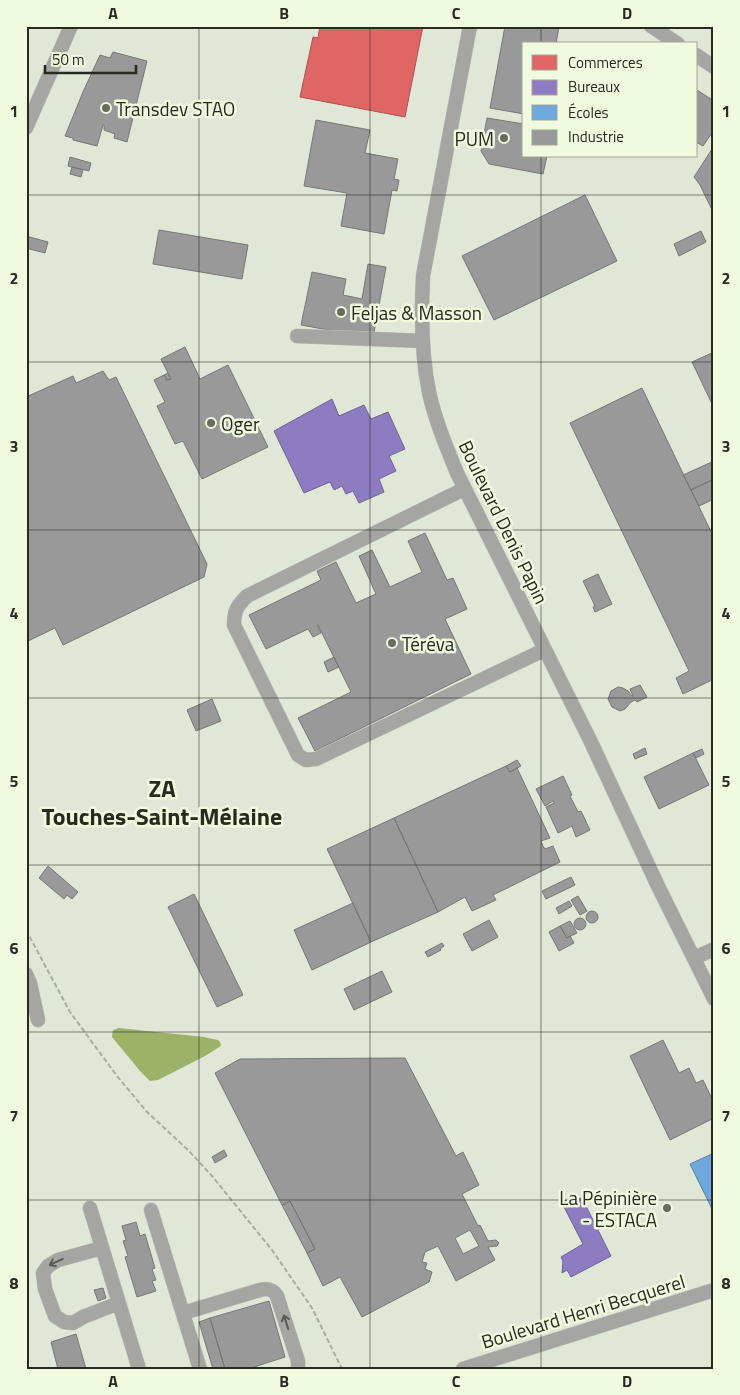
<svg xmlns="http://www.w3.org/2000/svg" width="740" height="1395" viewBox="0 0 740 1395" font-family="'Titillium Web',sans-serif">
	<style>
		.water { fill: #9cb269 }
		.shops { fill: #e06666; stroke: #a85451 }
		.offices { fill: #8e7cc3; stroke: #6f6392 }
		.schools { fill: #6fa8dc; stroke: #5982a3 }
		.industry { fill: #999; stroke: #767874; fill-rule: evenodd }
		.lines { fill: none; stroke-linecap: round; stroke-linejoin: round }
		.minor-casing { stroke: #bfc3b8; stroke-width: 15 }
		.path { stroke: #a9aca4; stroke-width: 2; stroke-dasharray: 5 2.5; stroke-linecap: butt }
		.minor { stroke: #a5a6a1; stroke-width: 14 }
		.oneway { stroke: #595c53 }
		.grid { fill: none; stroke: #262a1f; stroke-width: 1; stroke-opacity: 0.55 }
		.poi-dot { fill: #676c5f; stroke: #f0fade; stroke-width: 2 }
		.labels { text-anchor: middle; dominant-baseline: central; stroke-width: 5; stroke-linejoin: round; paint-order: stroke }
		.poi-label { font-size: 19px; fill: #262a1f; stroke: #f0fade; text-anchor: start }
		.street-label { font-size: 19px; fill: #262a1f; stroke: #f0fade }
		.district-label { font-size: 24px; font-weight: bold; fill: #262a1f; stroke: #f0fade }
		.neatline { fill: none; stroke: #262a1f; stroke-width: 2 }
		.grid-label { font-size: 16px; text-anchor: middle; font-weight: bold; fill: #262a1f }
	</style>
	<rect width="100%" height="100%" fill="#e1e7d7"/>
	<!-- water -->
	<path class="water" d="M119,1028l85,9 14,3 2,2 1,4 -16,10 -47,24 -8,1 -10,-10 -28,-34 1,-7z"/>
	<!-- shops -->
	<path class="shops" d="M320,26h103l-18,91 -105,-20 13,-60 5,1z"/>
	<!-- offices -->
	<path class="offices" d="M332,399l7,17 25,-11 7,14 17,-7 17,37 -16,7 7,15 -17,8 5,13 -25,11 -6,-12 -7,3 -4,-8 -8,4 -4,-8 -26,11 -30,-62z
		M582,1198l29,58 -40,21 -4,-7 -5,3 1,-12 -2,-4 22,-13 -22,-43z"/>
	<!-- schools -->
	<path class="schools" d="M714,1153v57l-1,1 -23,-47z"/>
	<!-- industry -->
	<path class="industry" d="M505,26h54l-3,18h-32v70l-34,-6z
		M113,52l34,9 -20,81 -13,-4 1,-4 -11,-4v-5h-1l-6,21 -24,-6v-2l-8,-2 18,-44 17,-37 10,3z
		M697,90l17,11v29l-11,16 -7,-4v-50z
		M487,118l37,6v32h23l-4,18 -54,-10 -8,-13z
		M316,120l54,10 -5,23 33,6 -4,20 5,1 -2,11 -5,-1 -8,44 -43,-8 6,-33 -43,-7z
		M714,146v68l-14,-29 -6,-8z
		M70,157l21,6 -2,8 -21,-5z
		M72,167l11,3 -2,7 -11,-3z
		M585,195l32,66 -123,59 -32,-64z
		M159,230l89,15 -6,34 -89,-15z
		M701,231l5,11 -27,14 -5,-12z
		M26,236l22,6 -3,11 -19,-5z
		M368,264l18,3 -13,71 -72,-13 11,-53 34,7 -3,16 19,4z
		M185,347l15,32 28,-14 40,82 -66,32 -19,-38 -8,3 -18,-38 8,-4 -11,-22 10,-5 3,5 4,-1 -10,-20z
		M714,352v56l-22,-46z
		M103,371l6,9 7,-3 91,187 -3,13 -141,68 -8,-17 -29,14v-245l47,-21 3,7z
		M168,373l3,6 -4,1 -3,-5z
		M642,388l72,150v141l-31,15 -7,-16 13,-7 -119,-248z
		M714,461v18l-23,11 -8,-15z
		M714,479v20l-15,7 -8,-16z
		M425,533l22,47 6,-2 14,31 -22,10 26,55 -156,77 -17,-33 53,-26 -33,-67h-1l4,8 -8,4 -5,-8 -42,20 -17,-34 72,-35 -4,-9 19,-9 20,41 20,-9 -17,-38 13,-6 18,37 32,-15 -14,-31z
		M598,574l14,30 -17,8 -2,-5 2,-1 -12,-25z
		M334,657l5,10 -11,5 -4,-10z
		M640,685l7,12 -10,5 -2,-2 -4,2 -6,7 -5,2 -8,-4 -4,-8 3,-8 7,-4 5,1 5,3 4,5h1l-3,-7z
		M212,699l9,22 -25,10 -9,-21z
		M645,748l2,6 -12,5 -2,-5z
		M702,749l2,5 -8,4 -3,-5z
		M693,753l16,32 -50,24 -15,-32z
		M517,760l4,6 -11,6 -4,-6z
		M506,766l4,6 7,-4 33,70 -9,3 2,5 2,3 8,-3 7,16 -67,33 3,5 -24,11 -7,-14 -27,15 -44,-94z
		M563,776l9,19 -2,1 8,16 3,-1 9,19 -14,7 -4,-11 -14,7 -12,-26 8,-4 -1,-2 -8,5 -9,-17z
		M394,818l44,94 -67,30 -44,-93z
		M48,866l30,26 -6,7 -5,-4 -3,4 -25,-21z
		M571,877l4,8 -29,14 -4,-8z
		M194,894l49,101 -26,12 -49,-100z
		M578,896l9,15 -7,4 -9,-15z
		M569,901l3,5 -13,8 -3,-6z
		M353,903l18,39 -59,28 -18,-40z
		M586 917a6 6 0 1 1 12 0a6 6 0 1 1-12 0Z
		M574 924a6 6 0 1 1 12 0a6 6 0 1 1-12 0Z
		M489,920l9,17 -26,14 -9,-17z
		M570,921l7,12 -10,5 -7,-12z
		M560,926l7,12 3,-2 4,7 -15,8 -10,-19z
		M442,943l2,3 -4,3 1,1 -13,7 -3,-5z
		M382,971l10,21 -38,18 -10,-21z
		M663,1040l16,33 10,-5 7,15 7,-3 11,23v15l-44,22 -40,-84z
		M405,1058l51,98 7,-4 16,33 -17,9 16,32 2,-1 8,16 8,-1 3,3 -2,3 -9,1 7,13 -39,21 -18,-35 -13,6 -3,10 5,1 -2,6 7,3 -3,10 -67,35 -22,-40 -17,9 -16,-33 8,-4 -25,-48 -8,4 -67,-132 25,-14zM470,1230l9,16 -16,8 -8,-16z
		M224,1150l3,6 -12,7 -3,-6z
		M290,1201l25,48 -8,4 -25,-48z
		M136,1222l4,14 5,-2 10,34 -3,1 4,11 -4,1 4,10 -19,6 -12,-40 3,-1 -5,-15 3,-1 -4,-14z
		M103,1288l3,10 -8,3 -4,-11z
		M269,1301l16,56 -37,12h-23l-15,-51z
		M210,1318l15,51h-12l-14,-47z
		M76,1334l10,35h-28l-7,-27z"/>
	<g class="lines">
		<!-- minor casing -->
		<g class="minor-casing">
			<path id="minor" d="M470,26l-47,250c-2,39 -2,77 6,116 6,28 17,54 28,81l133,267 67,144 57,115
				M651,26l27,18
				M696,55l18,12
				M26,128l45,-102
				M297,336l126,5
				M464,489l-217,107c-10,10 -13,15 -13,29l64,130 8,5 10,-1 228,-109
				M694,958l20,-9
				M26,974l4,9 8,37
				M90,1208l49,161
				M151,1210l49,159
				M102,1248l-44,12 -10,6 -5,7 2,16 10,27 9,6 9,1 10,-6 36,-14
				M183,1313l77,-23c8,-2 13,-1 17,6l21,65v8
				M463,1369l251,-79"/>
		</g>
		<!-- path -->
		<path class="path" d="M26,930l44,82 47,64 30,36 41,38 24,26 60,74 40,58 30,61"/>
		<!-- minor -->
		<use href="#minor" class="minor"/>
	</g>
	<!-- one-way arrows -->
	<defs><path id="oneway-shaft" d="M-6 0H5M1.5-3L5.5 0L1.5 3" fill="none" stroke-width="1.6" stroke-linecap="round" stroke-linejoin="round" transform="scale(1.25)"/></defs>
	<g class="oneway">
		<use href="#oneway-shaft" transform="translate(56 1262) rotate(155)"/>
		<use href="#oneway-shaft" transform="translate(286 1322) rotate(-108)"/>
	</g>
	<!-- grid -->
	<path class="grid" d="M199,26v1343M370,26v1343M541,26v18M541,156v1213M26,195h688M26,362h688M26,530h688M26,698h688M26,865h688M26,1032h688M26,1200h688"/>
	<!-- markers -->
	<g class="poi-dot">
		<circle cx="106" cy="108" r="5"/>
		<circle cx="504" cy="138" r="5"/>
		<circle cx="341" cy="312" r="5"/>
		<circle cx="211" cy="423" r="5"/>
		<circle cx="392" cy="643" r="5"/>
		<circle cx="667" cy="1208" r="5"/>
	</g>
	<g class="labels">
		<!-- poi labels -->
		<g class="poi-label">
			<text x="116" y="108">Transdev STAO</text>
			<text x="494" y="138" text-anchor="end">PUM</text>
			<text x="351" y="312">Feljas &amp; Masson</text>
			<text x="221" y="423">Oger</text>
			<text x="402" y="643">Téréva</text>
			<text x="657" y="1197" text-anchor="end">La Pépinière<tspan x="657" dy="22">- ESTACA</tspan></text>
		</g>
		<!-- street labels -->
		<g class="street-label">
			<text transform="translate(504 522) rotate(64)">Boulevard Denis Papin</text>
			<text transform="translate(583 1311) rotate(-17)">Boulevard Henri Becquerel</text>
		</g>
		<!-- district labels -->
		<g class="district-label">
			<text x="162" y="788">ZA<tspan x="162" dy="28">Touches-Saint-Mélaine</tspan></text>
		</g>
	</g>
	<!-- border -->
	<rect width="740" height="1395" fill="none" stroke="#f0fade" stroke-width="55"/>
	<!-- legend -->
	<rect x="522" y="42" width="175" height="115" fill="#f0fade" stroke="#9fa792"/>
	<rect x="532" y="55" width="25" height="15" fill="#e06666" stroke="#9fa792"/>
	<text x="568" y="68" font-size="15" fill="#262a1f">Commerces</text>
	<rect x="532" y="80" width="25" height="15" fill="#8e7cc3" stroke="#9fa792"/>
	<text x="568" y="92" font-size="15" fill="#262a1f">Bureaux</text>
	<rect x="532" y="105" width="25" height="15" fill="#6fa8dc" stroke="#9fa792"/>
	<text x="568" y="118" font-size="15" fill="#262a1f">Écoles</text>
	<rect x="532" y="130" width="25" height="15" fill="#999999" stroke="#9fa792"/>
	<text x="568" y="142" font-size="15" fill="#262a1f">Industrie</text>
	<!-- scale -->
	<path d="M45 65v8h91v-8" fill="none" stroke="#262a1f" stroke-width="2.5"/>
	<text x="52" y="65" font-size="15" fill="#262a1f" stroke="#f0fade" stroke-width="4" paint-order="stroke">50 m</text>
	<rect x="28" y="28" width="684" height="1340" class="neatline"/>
	<g class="grid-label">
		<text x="113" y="19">A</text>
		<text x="284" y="19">B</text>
		<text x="456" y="19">C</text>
		<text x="627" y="19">D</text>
		<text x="14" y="117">1</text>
		<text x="726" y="117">1</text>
		<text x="14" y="284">2</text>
		<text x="726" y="284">2</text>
		<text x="14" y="452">3</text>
		<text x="726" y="452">3</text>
		<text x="14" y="619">4</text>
		<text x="726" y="619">4</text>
		<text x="14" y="787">5</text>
		<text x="726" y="787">5</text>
		<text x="14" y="954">6</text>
		<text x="726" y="954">6</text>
		<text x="14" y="1122">7</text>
		<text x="726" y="1122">7</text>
		<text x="14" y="1289">8</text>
		<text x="726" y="1289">8</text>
		<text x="113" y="1387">A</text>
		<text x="284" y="1387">B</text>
		<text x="456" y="1387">C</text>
		<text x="627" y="1387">D</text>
	</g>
</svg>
